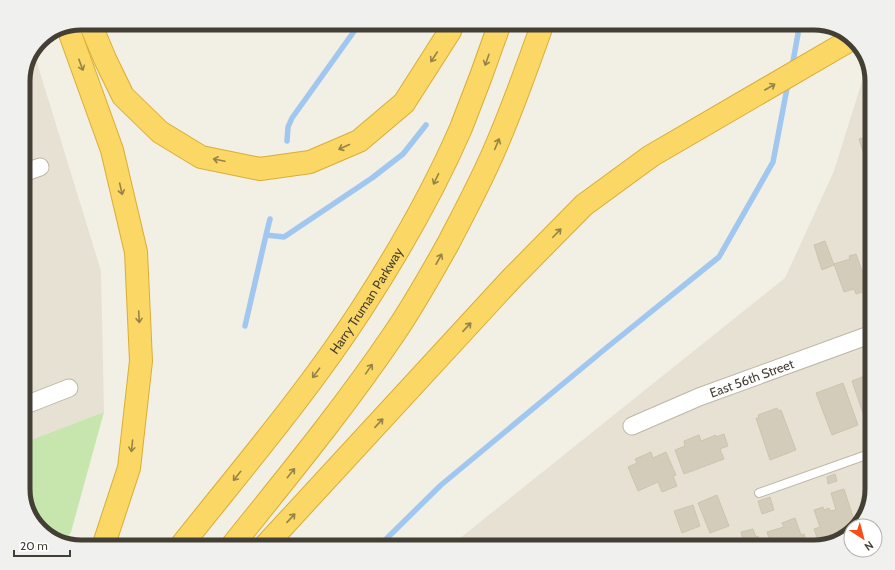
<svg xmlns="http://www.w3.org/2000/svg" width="895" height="570" viewBox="0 0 895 570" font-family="Cabin,sans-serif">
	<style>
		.residential { fill: #e6e1d2 }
		.green { fill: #c7e6ad }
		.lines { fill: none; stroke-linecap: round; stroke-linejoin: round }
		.stream { stroke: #a0c7ef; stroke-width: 5.5 }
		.building { fill: #d3ccba; stroke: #cec4ad }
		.lane-casing { stroke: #bdb7a7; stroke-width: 10 }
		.street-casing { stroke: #bdb7a7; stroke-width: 19 }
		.highway-casing { stroke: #daad35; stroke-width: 24 }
		.lane { stroke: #fff; stroke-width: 8 }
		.street { stroke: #fff; stroke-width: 17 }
		.highway { stroke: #fbd765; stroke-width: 22 }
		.oneway { stroke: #96834a }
		.labels { text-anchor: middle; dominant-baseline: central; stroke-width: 4; stroke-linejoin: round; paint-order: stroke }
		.street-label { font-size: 13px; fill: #443f34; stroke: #fff }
		.rim { fill: none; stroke: #443f34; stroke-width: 5 }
	</style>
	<rect width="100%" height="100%" fill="#f2efe4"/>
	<!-- residential -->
	<path class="residential" d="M34,53l67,218 3,141 -81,31v-366z
		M870,71l2,6v412l-10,32 -5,5h-6v6l-8,7 -29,8h-365l336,-269 49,-107 30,-96z"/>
	<!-- green -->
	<path class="green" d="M104,412l-33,120 -6,10 -16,-5 -18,-19 -8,-25v-50z"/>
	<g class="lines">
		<!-- stream -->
		<path class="stream" d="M792,67l6,-33 -1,-11
			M287,141l1,-14 4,-9 68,-95
			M270,219l-4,16 18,2 88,-59 31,-24 23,-29
			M245,326l21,-91
			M378,547l63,-62 164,-136 114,-92 54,-95 15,-79"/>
	</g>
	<!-- building -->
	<path class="building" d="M872,135v38h-2l-11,-34z
		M825,241l9,24 -12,5 -8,-25z
		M856,254l13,36 -13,4 -2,-5 -10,3 -10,-28 16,-5 -1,-3z
		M872,373v50l-5,2 -15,-44z
		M843,383l15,42 -26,10 -16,-42z
		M777,408l2,3 2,-1 15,40 -26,10 -14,-42h3l-1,-3z
		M724,434l4,12 -8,3 4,10 -40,15 -9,-24 10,-4 -1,-5 15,-6 2,6 15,-6v2z
		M651,452l2,6 13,-6 10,23 -3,1 4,10 -15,6 -4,-10 -20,9 -10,-24 9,-4 -2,-4z
		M835,474l2,7 -9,3 -1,-7z
		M844,489l12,37h-5v4l-7,3 1,2 -9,3v-3l-18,5 -4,-11 6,-2 -6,-17 9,-3 1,3 5,-2 1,3 6,-1 -5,-17z
		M717,495l12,31 -19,7 -12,-30z
		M770,497l4,13 -12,4 -4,-13z
		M868,502l-4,13 -3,-11z
		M693,505l7,21 -18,7 -8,-22z
		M795,518l6,17 3,-1 4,12 -4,1h-32l-5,-15 17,-5 -2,-4z
		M753,529l3,8 2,-1 3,11h-36v-1l18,-5 -2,-9z"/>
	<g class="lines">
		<!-- lane casing -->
		<g class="lane-casing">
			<path id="lane" d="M759,493l113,-40"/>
		</g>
		<!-- street casing -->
		<g class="street-casing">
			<g id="street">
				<path d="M23,173l17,-6"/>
				<path d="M23,406l46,-18"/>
				<path id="s1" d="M632,426l67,-29 173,-63"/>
			</g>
		</g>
		<!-- highway casing -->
		<g class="highway-casing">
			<g id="highway">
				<path d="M90,23l15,36 18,37 37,36 41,25 59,12 50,-7 49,-21 45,-38 46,-72 3,-8"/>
				<path d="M68,28l44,122 24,102 5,109 -12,107 -26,79"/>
				<path id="s2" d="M180,547c62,-78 127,-154 181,-237 37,-57 73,-120 100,-182 14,-35 27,-70 39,-105"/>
				<path d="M231,547c56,-70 113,-139 163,-213 20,-29 37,-60 54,-90 17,-33 35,-66 49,-100 17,-39 31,-80 46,-121"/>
				<path d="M264,547l248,-269 72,-73 67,-49 201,-117"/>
			</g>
		</g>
		<!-- lane -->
		<use href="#lane" class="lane"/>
		<!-- street -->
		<use href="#street" class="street"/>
		<!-- highway -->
		<use href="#highway" class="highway"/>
	</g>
	<!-- one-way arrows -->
	<defs><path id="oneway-shaft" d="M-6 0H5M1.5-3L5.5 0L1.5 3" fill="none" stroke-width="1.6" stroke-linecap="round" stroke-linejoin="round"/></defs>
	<g class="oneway">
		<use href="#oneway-shaft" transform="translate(434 57) rotate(123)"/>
		<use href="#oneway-shaft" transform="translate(487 60) rotate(109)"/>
		<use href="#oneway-shaft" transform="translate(81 65) rotate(70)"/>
		<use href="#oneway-shaft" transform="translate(770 87) rotate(-30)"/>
		<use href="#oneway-shaft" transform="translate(497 144) rotate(-67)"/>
		<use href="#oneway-shaft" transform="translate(344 147) rotate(156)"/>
		<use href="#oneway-shaft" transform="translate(219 160) rotate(-168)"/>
		<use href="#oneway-shaft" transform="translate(436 179) rotate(116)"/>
		<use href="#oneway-shaft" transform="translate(121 189) rotate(77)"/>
		<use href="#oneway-shaft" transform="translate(557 233) rotate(-46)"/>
		<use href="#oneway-shaft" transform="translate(439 259) rotate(-61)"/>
		<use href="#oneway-shaft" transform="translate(139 317) rotate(87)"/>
		<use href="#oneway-shaft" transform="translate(467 327) rotate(-47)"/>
		<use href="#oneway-shaft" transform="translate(369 369) rotate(-55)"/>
		<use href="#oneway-shaft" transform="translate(316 373) rotate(127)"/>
		<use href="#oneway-shaft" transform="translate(379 423) rotate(-47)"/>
		<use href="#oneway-shaft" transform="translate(132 446) rotate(96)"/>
		<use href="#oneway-shaft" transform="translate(291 473) rotate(-51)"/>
		<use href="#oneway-shaft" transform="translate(237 476) rotate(129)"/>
		<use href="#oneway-shaft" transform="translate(291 518) rotate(-47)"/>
	</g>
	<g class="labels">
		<!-- street labels -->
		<g class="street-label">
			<text stroke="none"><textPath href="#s2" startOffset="309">Harry Truman Parkway</textPath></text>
			<text stroke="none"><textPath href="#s1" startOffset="129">East 56th Street</textPath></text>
		</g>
	</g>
	<!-- crop -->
	<path d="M0 0H895V570H0ZM81 30H814A51 51 0 0 1 865 81V489A51 51 0 0 1 814 540H81A51 51 0 0 1 30 489V81A51 51 0 0 1 81 30Z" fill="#f0f0ef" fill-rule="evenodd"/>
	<path class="rim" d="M81 30H814A51 51 0 0 1 865 81V489A51 51 0 0 1 814 540H81A51 51 0 0 1 30 489V81A51 51 0 0 1 81 30Z"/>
	<!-- north arrow -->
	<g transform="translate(863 538) rotate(144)"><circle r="19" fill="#ffffff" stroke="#b4b2ae"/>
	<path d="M0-3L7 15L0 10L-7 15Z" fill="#f74d16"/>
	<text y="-6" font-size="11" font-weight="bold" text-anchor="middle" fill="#443f34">N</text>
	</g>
	<!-- scale -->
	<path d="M14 550v6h56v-6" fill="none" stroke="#443f34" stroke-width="2"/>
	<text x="20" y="550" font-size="12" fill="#443f34" stroke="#ffffff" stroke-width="3" paint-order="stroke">20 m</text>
</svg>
